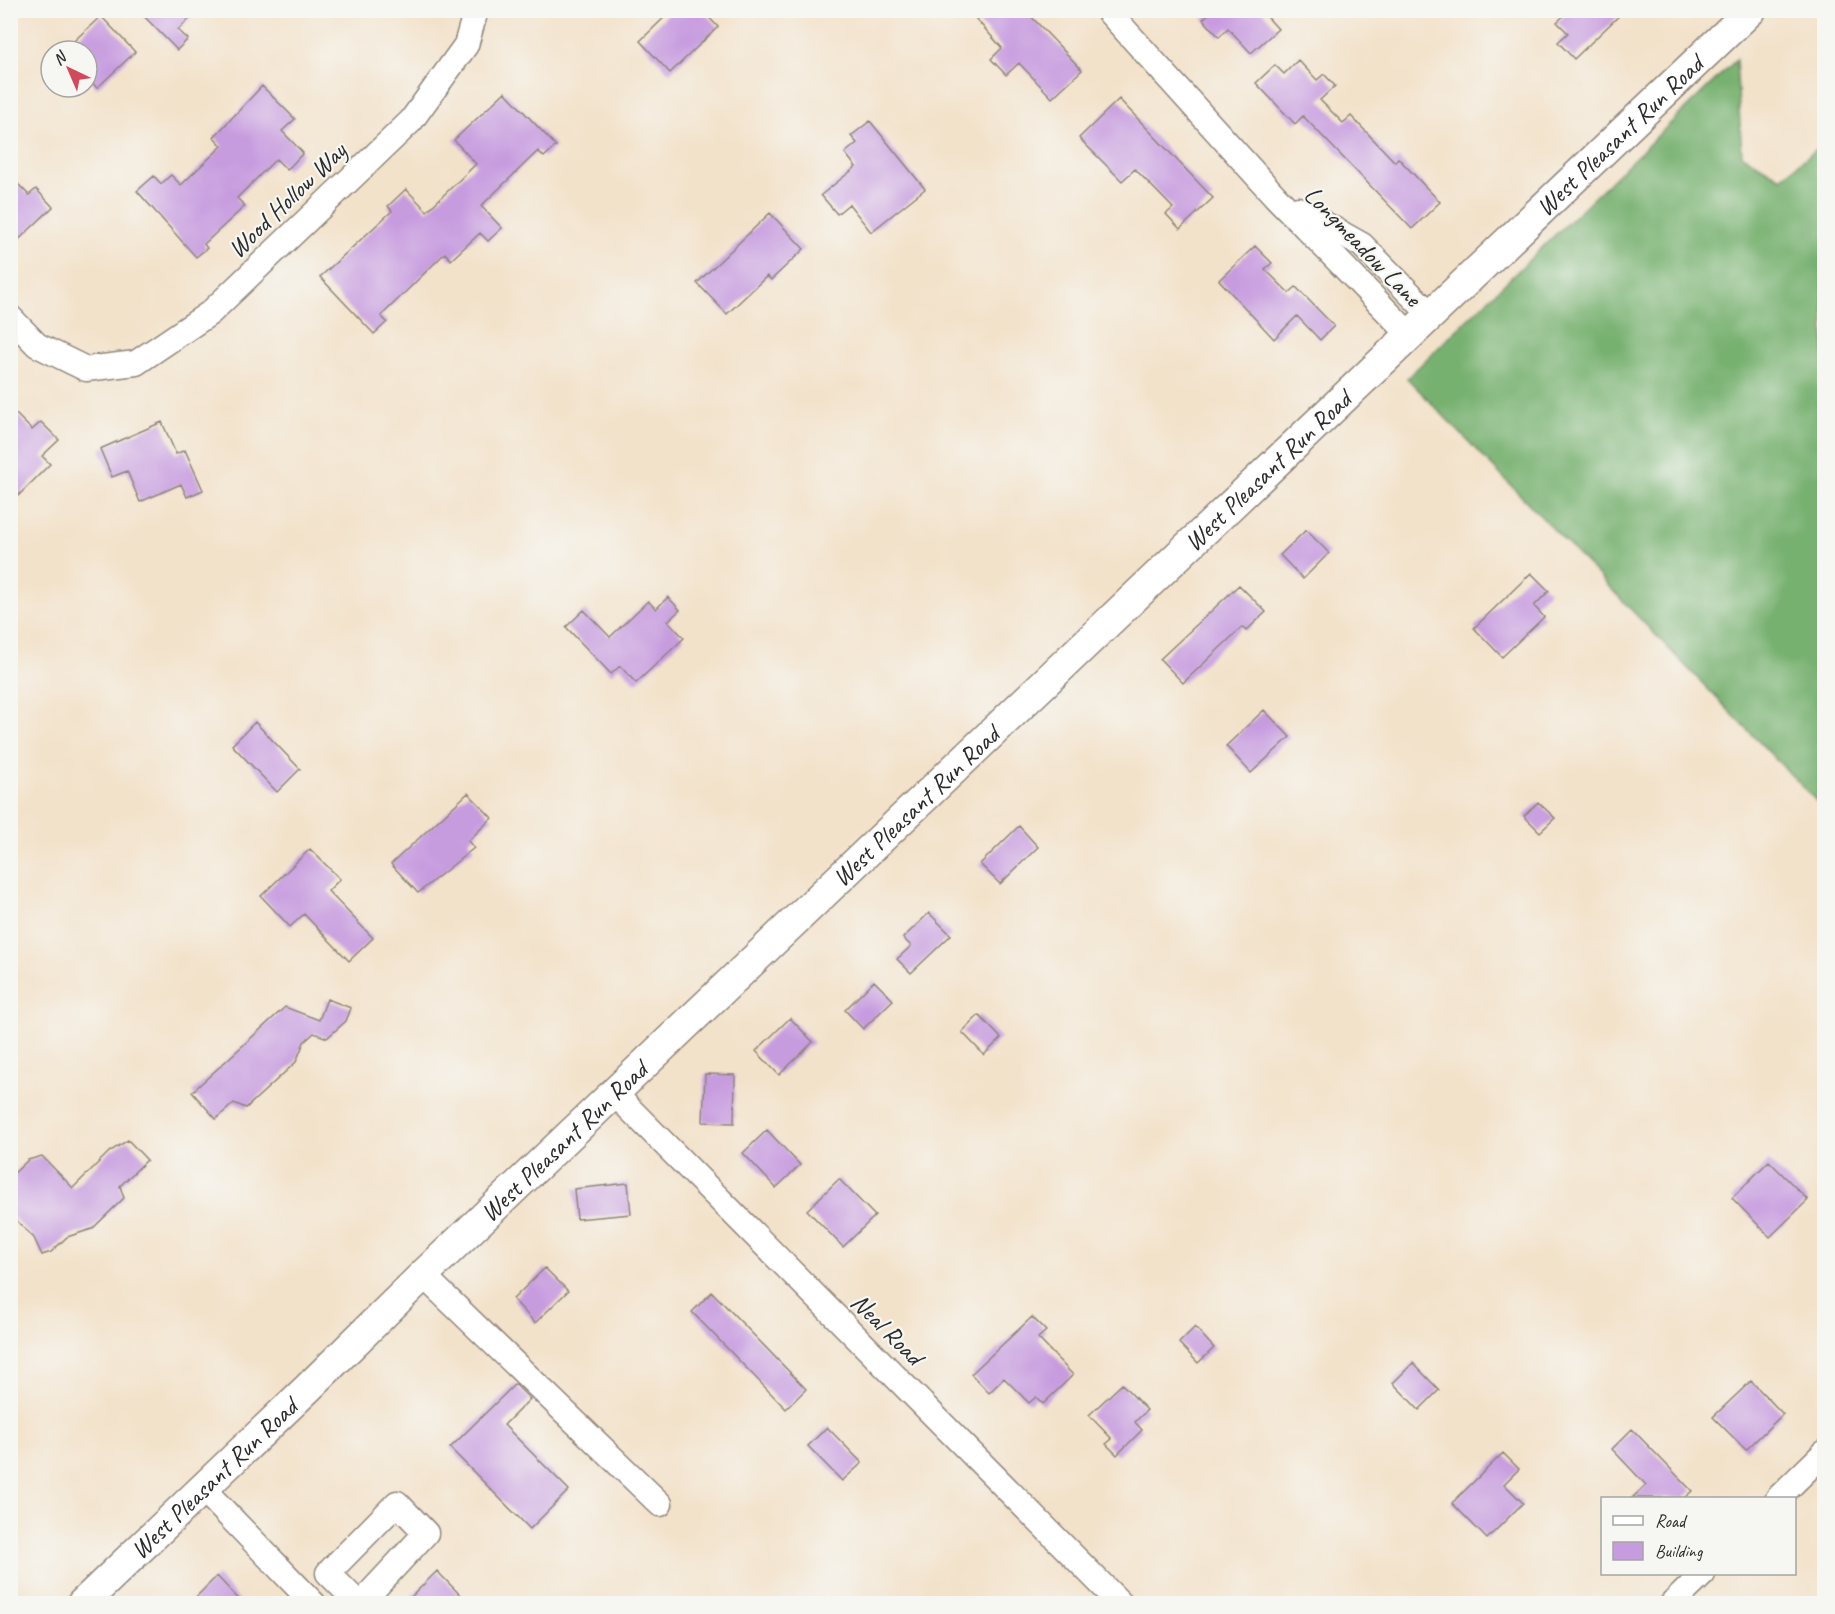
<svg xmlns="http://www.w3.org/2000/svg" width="1835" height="1614" viewBox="0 0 1835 1614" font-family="Caveat,sans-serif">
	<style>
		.forest { fill: #77b16f; stroke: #516e4d; stroke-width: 1.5 }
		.building { fill: #c79cdf }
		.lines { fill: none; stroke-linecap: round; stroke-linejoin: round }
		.minor-casing { stroke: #8f867a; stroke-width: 27 }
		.major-casing { stroke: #8f867a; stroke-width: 33 }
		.minor { stroke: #fff; stroke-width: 24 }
		.major { stroke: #fff; stroke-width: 30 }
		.labels { text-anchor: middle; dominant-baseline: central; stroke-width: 4.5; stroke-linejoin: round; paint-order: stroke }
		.street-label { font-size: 26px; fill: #2b2b2b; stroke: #f6f6f2 }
	</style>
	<rect width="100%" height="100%" fill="#f6f6f2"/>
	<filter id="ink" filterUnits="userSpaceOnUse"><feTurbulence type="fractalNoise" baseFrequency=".0167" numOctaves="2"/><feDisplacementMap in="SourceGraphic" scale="12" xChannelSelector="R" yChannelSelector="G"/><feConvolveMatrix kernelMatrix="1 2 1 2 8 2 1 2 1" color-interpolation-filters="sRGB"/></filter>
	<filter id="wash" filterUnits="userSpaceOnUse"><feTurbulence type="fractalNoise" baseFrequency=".008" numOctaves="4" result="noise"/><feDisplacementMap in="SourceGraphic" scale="24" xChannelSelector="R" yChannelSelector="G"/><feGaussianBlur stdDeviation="1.35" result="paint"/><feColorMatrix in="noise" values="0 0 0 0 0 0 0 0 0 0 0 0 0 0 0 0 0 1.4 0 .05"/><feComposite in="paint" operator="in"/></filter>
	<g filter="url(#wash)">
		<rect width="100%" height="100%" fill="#f3e2ca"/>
		<!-- forest -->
		<path class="forest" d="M1736,60l6,95 39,23 43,-35v666l-417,-431z"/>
		<g id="blocks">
			<!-- building -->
			<path class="building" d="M138,10h60l-20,20 10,9 -11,11z
				M672,10h30l16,17 -48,46 -30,-32z
				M968,10h57l57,60 -30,28 -33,-35 -13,12 -15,-16 11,-11z
				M1213,10h48l17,19 -27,24 -23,-25 -9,9 -16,-18z
				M1570,10h55l-51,49 -16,-17 10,-9 -11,-11z
				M101,16l34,36 -38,36 -10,-11v-26h-24z
				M1298,60l19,20 7,-6 11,12 -15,14 23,23 8,-7 44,46 3,-4 42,44 -28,27 -109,-113 -8,8 -39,-41 19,-18 9,9z
				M262,86l33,33 -13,12 21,22 -16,17 -11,-11 -39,39 8,8 -41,38 3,4 -11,9 -59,-66 17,-15 7,8 10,-9 10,10 41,-39 -8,-9z
				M505,92l51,54 -12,11 -6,-6 -57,55 21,22 -14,13 -8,-8 -29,27 -6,-7 -64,63 6,6 -13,12 -54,-57 72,-66 -4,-5 18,-17 21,22 49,-47 -22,-24z
				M1119,99l94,99 -33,31 -14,-15 7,-6 -38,-39 -13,12 -43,-43z
				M870,121l55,68 -54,43 -22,-28 -12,10 -16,-19 35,-28 -11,-14 12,-10 -6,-7z
				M10,176l19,19 7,-6 17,18 -43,41z
				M770,213l34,36 -33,31 -4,-4 -40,38 -30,-31z
				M1255,246l17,17 -7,6 24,24 7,-6 38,39 -14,14 -23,-24 -23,23 -55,-59z
				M10,408l22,22 9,-8 18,18 -17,16 8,8 -32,32 -8,-8z
				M162,422l14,32 9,-4 18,40 -16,7 -6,-13 -41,18 -13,-31 -15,6 -12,-28z
				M1306,530l23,23 -26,26 -23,-24z
				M1531,573l18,18 -15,15 10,11 -42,40 -28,-29z
				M1239,585l27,27 -20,19 -4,-4 -59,56 -23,-24z
				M668,597l12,13 -12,11 16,17 -48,45 -16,-17 -9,8 -45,-47 18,-17 26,27 38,-36 8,8z
				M1264,710l26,27 -39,36 -25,-27z
				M255,722l45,47 -23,23 -45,-47z
				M468,793l24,25 -24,23 6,7 -56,45 -27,-29z
				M1538,802l17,16 -15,14 -16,-16z
				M1019,826l19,21 -38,37 -20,-20z
				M310,849l30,30 -12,12 45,47 -24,23 -45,-47 -14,13 -29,-31z
				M929,913l22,22 -40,38 -14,-14 14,-13 -8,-8z
				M874,981l19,19 -30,29 -18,-19z
				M327,999l24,9 -5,13 -19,17 -13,-5 -10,9 -8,20 -50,46 -12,-5 -18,16 -24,-27 93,-85 34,13z
				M979,1015l22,23 -17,17 -22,-23z
				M790,1018l23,24 -34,33 -23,-24z
				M705,1074l30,1 -1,48 -31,-1z
				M767,1130l33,35 -24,23 -33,-35z
				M128,1140l19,20 -27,26 4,12 -32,31 -25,8 -16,15 -9,3 -8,-17 -24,-24v-37l18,-17 14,-4 31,32 36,-36z
				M1769,1161l39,39 -38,37 -38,-39z
				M839,1179l36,37 -32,31 -36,-37z
				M628,1183l3,31 -54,5 -3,-30z
				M545,1268l23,23 -33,32 -22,-24z
				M712,1292l94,97 -20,20 -94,-97z
				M1032,1317l14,14 -8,7 35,37 -30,29 -7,-7 -7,6 -25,-25 -15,15 -18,-19z
				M1195,1327l19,21 -16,15 -19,-20z
				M1413,1363l26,27 -20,20 -26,-27z
				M1751,1381l32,33 -37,36 -33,-33z
				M515,1384l15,15 -26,26 65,65 -39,39 -80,-81z
				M1122,1384l25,26 -12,12 7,8 -25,25 -11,-11 6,-5 -23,-24z
				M827,1427l35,36 -20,18 -34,-35z
				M1632,1429l60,62 -8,7h-52l14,-13 -34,-36z
				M1503,1453l16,16 -15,15 19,19 -36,36 -35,-36z
				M437,1571l32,33h-65z
				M217,1576l26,28h-54z"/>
		</g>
	</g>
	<g filter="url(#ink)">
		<use href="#blocks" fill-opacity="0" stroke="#8f867a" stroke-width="1.5"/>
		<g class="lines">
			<!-- minor casing -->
			<g class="minor-casing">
				<path id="minor" d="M1107,10l168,186 136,140
					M1298,209l64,36 70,71
					M10,317l27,28 49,24 50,-6 74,-50 201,-192 55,-76 10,-35
					M614,1093l507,511
					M423,1275l237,229
					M202,1488l112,116
					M1778,1498l46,-45
					M359,1604l-31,-31 69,-70 29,30 -54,58 -4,13
					M1672,1604l31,-30"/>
			</g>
			<!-- major casing -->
			<g class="major-casing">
				<g id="major">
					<path id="s1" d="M82,1604l225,-215 116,-114 1328,-1265"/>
				</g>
			</g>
			<!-- minor -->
			<use href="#minor" class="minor"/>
			<!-- major -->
			<use href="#major" class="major"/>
		</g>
	</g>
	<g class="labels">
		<!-- street labels -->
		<g class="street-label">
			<text stroke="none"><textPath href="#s1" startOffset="2126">West Pleasant Run Road</textPath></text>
			<text transform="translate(287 200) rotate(-44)">Wood Hollow Way</text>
			<text transform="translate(1363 246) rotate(46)">Longmeadow Lane</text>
			<text stroke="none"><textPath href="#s1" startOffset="1640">West Pleasant Run Road</textPath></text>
			<text stroke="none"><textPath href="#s1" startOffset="1154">West Pleasant Run Road</textPath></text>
			<text stroke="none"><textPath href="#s1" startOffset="668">West Pleasant Run Road</textPath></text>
			<text transform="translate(887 1329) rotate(45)">Neal Road</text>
			<text stroke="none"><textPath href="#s1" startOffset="182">West Pleasant Run Road</textPath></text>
		</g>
	</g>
	<!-- margin -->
	<rect width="1835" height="1614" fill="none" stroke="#f6f6f2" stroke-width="36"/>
	<!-- legend -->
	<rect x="1601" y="1497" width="195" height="78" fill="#f6f6f2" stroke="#a5a5a2" stroke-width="1.5"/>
	<rect x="1613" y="1516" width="30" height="9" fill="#ffffff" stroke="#a5a5a2" stroke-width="1.5"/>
	<text x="1655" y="1527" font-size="18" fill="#2b2b2b">Road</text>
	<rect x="1613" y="1542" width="30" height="18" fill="#c79cdf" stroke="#a5a5a2" stroke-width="1.5"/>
	<text x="1655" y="1557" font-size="18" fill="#2b2b2b">Building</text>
	<!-- north arrow -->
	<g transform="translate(69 69) rotate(316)"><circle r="28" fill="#f6f6f2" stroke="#a5a5a2" stroke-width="1.5"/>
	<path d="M0-4.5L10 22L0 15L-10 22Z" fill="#d1495b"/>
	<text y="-9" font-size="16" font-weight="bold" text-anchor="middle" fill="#2b2b2b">N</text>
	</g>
</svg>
